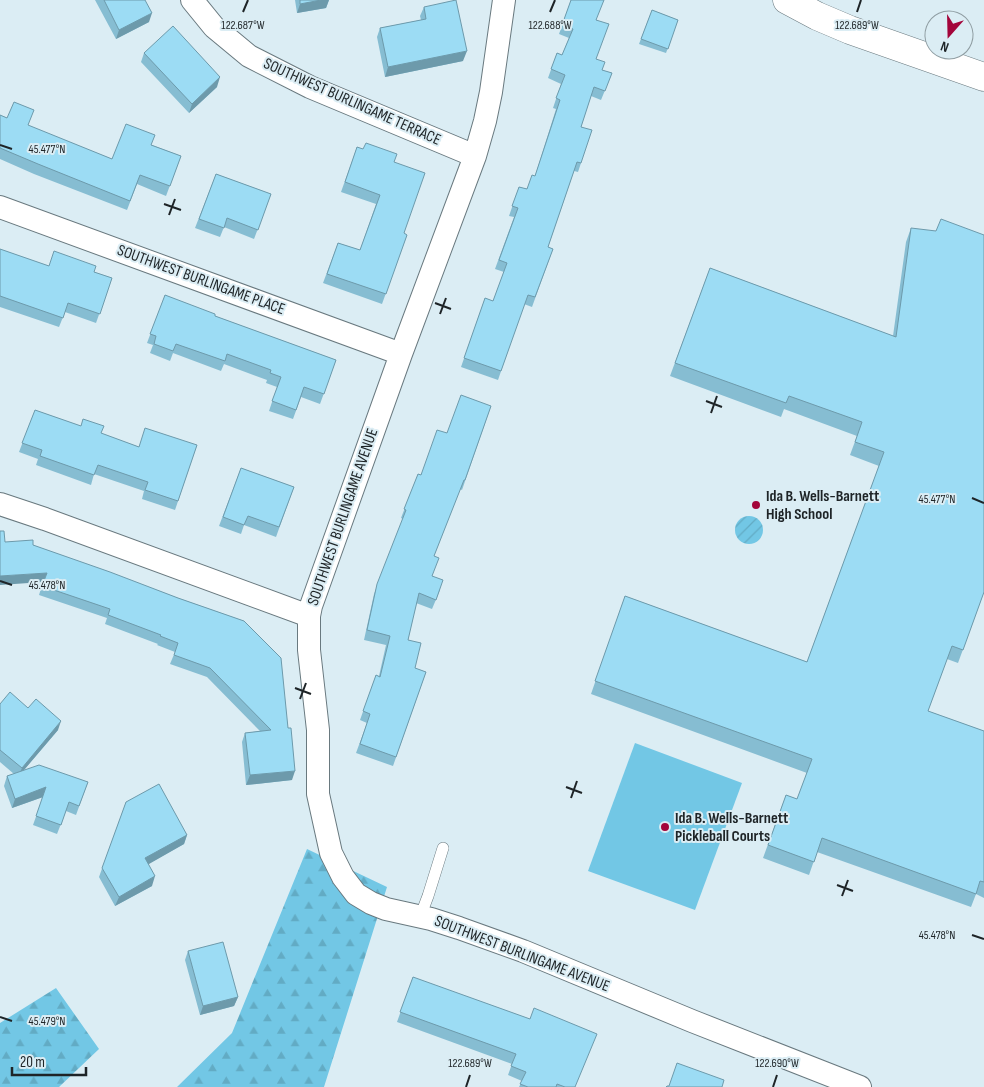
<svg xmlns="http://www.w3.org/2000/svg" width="984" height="1087" viewBox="0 0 984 1087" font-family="'Sofia Sans Condensed',sans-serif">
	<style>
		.forest { fill: url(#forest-firs) }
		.garden { fill: url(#garden-furrows) }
		.pitch { fill: #72c7e5 }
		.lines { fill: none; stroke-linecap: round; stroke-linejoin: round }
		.lane-casing { stroke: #69797f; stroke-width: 12 }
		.street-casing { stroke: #69797f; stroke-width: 24 }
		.secondary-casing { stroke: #69797f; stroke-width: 29 }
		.lane { stroke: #fff; stroke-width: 11 }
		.street { stroke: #fff; stroke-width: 22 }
		.secondary { stroke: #fff; stroke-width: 28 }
		.wall { fill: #86bdd2 }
		.shaded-wall { fill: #6d9aab }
		.building { fill: #9cdcf4; stroke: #6d9aab }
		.ticks { fill: none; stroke: #1e2427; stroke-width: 2 }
		.poi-dot { fill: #a3053a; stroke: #dbedf4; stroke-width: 2 }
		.labels { text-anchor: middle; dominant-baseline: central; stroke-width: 4; stroke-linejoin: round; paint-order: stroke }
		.street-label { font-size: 16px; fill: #1e2427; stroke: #dbedf4 }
		.poi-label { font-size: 16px; font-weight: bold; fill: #1e2427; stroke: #dbedf4; text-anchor: start }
		.ticks-label { font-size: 12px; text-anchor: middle; fill: #1e2427; stroke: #dbedf4; stroke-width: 4; stroke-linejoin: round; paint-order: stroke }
	</style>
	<defs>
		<pattern id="forest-firs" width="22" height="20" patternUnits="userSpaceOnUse" patternTransform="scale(1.25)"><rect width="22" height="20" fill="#72c7e5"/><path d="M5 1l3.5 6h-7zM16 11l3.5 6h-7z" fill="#62abc4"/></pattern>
		<pattern id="garden-furrows" width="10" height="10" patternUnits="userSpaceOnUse" patternTransform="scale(1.25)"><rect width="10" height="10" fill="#72c7e5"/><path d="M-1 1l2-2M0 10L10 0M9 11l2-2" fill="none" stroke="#62abc4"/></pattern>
	</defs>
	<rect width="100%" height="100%" fill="#dbedf4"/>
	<!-- forest -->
	<path class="forest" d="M307,849l80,38 -63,200h-147l55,-54z
		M56,988l43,61 -40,38h-59v-64z"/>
	<!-- garden -->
	<path class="garden" d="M735 530a14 14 0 1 1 28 0a14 14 0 1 1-28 0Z"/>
	<!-- pitch -->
	<path class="pitch" d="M635,743l107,40 -47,127 -107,-39z"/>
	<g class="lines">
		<!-- lane casing -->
		<g class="lane-casing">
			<path id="lane" d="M420,917l8,-21 15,-48"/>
		</g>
		<!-- street casing -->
		<g class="street-casing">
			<path id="street" d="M192,0l22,27 35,29 61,31 165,69
				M504,0l-13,92 -6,29 -10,35 -74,198 -90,252 -2,10v34l9,80v64l13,59 12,24 13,17 15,9 15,6 45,10 28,9 64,23 169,70 168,66
				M0,207l401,147
				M0,504l45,15 264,97"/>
		</g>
		<!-- secondary casing -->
		<g class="secondary-casing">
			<path id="secondary" d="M787,0l30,16 33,14 134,47"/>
		</g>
		<!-- lane -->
		<use href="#lane" class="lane"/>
		<!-- street -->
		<use href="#street" class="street"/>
		<!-- secondary -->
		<use href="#secondary" class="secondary"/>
	</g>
	<!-- wall -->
	<path class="wall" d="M95,0h50l4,22 -33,17z
		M295,0h34l-3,8 -29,5z
		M571,0l26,20 -1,39 6,11 10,3 -11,27 -10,-4 -10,31v36l-3,9 -4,-1 -26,76 5,2 -21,58 -8,-3 -26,76 -37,-13 24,-69 8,3 11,-29 -9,-3 19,-52 -5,-1 10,-29 8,2 8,-13 21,-67 -3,-1 8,-24 -13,-6 9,-25 5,2 7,-17 -10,-4z
		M424,7l39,54 -78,16 -8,-40 3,-9 41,-8 -1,-4z
		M652,10l26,10 -12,33 -27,-9z
		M144,53l73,34 -28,26 -48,-51z
		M0,115l112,44 40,-14 29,11 -15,40 -29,-12 -10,26 -93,-36 -34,-15z
		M357,147l37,15 10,71 3,2 -25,69 -59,-21 15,-40 22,7 16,-46 -35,-12z
		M216,174l55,20 -17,45 -30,-12 -4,10 -25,-9z
		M911,228l73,364 -26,71 -11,-4 -19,52 56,20v167l-8,-4 -5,13 -154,-55 -8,23 -46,-17 23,-63 11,4 10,-26 -216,-79 34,-98 182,66 72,-196 -29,-11 7,-19 -73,-27 -3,8 -111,-41 40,-108 183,68 13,-94z
		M0,249l48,17 46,6 18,6 -16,45 -31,-11 -6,15 -59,-20z
		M165,295l50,21 121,44 -16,44 -19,-7 -8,22 -24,-8 8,-24 -11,-4 1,-3 -43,-16 -3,7 -48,-18 -3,8 -20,-8 3,-8 -6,-2z
		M491,406l-29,84 -2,-1 -26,67 -2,20 8,14 -8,19 -16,-6 -8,37 7,28 11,4 -33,94 -37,-13 11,-30 -7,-3 16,-45 3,1 7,-31 -22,-5 10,-46 29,-75 -2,-1 17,-44 3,1 26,-42z
		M35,410l104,37 58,-2 -22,65 -33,-11 2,-8 -50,-17 -3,11 -55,-20 2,-6 -19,-7z
		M241,468l53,19 -18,50 -32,-12 -3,9 -22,-8z
		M5,542l28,3 145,53 66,23 48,159 -46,5 -4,-43 3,-9 15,-2 -53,-54 -37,-13 5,-12 -18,-7 1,-1 -53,-20 2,-6 -68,-23 4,-13z
		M0,704l28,4 30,22 -34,40 64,12 -12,33 -10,-4 -9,23 -24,-9 10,-28 -31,11 -8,-22 3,-10 7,-2 -14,-12z
		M126,802l61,33 -3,9 -36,20 4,22 -37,20 -16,-29z
		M188,951l50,46 -4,9 -34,9 -15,-55z
		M413,977l162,110h-56l3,-6 -14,-6 4,-11 -115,-42z"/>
	<!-- shaded-wall -->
	<path class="shaded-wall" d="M321,0h8l-3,8 -29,5 3,-9z
		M152,13l-3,9 -33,17 3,-9z
		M467,51l-4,10 -78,16 3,-10z
		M220,77l-3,10 -28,26 3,-9z
		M47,573l-4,9 -43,3v-9z
		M61,721l-3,9 -40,47 4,-9z
		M295,771l-3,9 -46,5 4,-10z
		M46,787l-3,10 -31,11 3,-9z
		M187,835l-3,9 -42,24 3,-10z
		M155,876l-3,10 -37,20 4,-9z
		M238,997l-4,9 -34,9 3,-9z"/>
	<!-- building -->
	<path class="building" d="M104,0h41l7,13 -33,17z
		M300,0h21l-21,4z
		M456,0l11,51 -79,16 -8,-39 46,-9 -2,-12z
		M571,0h33l-8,20 13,4 -13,35 9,3 -3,8 10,3 -7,18 -11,-4 -13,40 11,3 -11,33 -4,-1 -29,85 5,2 -18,48 -7,-2 -27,76 -37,-13 21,-60 8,3 14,-38 -8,-3 19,-52 -6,-2 7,-19 8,2 5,-14 3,1 25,-76 -4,-2 9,-23 -14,-6 6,-16 5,2 11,-26 -11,-4z
		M652,10l26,10 -10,29 -27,-10z
		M173,26l47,51 -28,27 -48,-51z
		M14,102l20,8 -6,15 84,34 14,-35 29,11 -4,10 30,11 -11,30 -30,-11 -10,26 -92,-37 -38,-16v-33l7,3z
		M366,143l31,11 -3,8 31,11 -21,60 3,2 -21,59 -59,-20 11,-31 22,7 20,-55 -35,-13 12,-35 6,2z
		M216,174l55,20 -13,36 -31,-12 -3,10 -25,-9z
		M941,219l43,16v357l-21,58 -11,-4 -24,65 56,20v151l-4,-1 -4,13 -154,-56 -8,24 -46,-17 18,-50 11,4 15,-40 -217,-78 30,-85 182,66 77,-210 -29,-10 7,-20 -73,-26 -3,7 -111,-40 35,-95 186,69 15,-109 25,3z
		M0,249l49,17 5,-15 42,15 -2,6 18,6 -12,36 -32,-11 -5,15 -63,-22z
		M165,295l50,19v2l121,44 -12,34 -20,-7 -8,23 -24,-9 9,-24 -11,-4 1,-3 -44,-16 -2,7 -49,-17 -3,7 -19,-7 2,-8 -6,-2z
		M461,395l30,11 -26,74h-1l-30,76 5,2 -7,18 11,4 -7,20 -17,-7 -11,47 13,3 -6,25 11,4 -30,85 -36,-13 10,-30 -7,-3 13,-36 4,2 10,-41 -23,-6 10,-46 29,-74 -2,-1 14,-35 3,1 16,-45 10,3z
		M35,410l46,16 2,-7 21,7 -3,7 38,14 6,-19 52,17 -19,56 -33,-11 3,-8 -50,-17 -4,10 -54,-19 2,-6 -20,-7z
		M241,468l53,19 -15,40 -31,-11 -4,9 -21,-8z
		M0,531h4l1,11 28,-2v5l77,27 68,26 66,23 37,37 7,70h3l4,43 -45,4 -5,-42 26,-3 -61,-62 -36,-13 4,-12 -18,-7 1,-1 -53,-20 2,-6 -68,-23 5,-13 -47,3z
		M10,692l18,16 8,-9 25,22 -39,47 -22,-18v-46z
		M39,765l49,17 -9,24 -10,-4 -8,23 -25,-9 10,-29 -31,12 -8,-23z
		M159,784l28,51 -42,23 10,18 -36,21 -17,-29 24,-66z
		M223,942l15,55 -35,9 -15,-55z
		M413,977l117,42 4,-11 63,26 -22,53h-10l-8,-3 -1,3h-28l-8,-3 6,-12 -15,-6 5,-12 -116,-42z
		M677,1063l47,17 -2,7h-56l1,-1h2z"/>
	<!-- ticks -->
	<path class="ticks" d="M243,12l5,-12M550,12l5,-12M857,12l4,-12M0,145l12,4M164,204l17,6M169,215l6,-16M435,303l16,6M440,314l6,-16M706,401l16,6M711,413l6,-17M972,498l12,5M0,581l12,4M295,688l16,6M300,699l6,-16M566,787l16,6M571,798l6,-17M837,885l16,6M842,896l6,-16M972,935l12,4M0,1017l12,4M466,1087l4,-12M773,1087l4,-12"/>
	<!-- markers -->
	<g class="poi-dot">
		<circle cx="756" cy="505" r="5"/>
		<circle cx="665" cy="827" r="5"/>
	</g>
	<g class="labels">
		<!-- street labels -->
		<g class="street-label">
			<text transform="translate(352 102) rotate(24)">SOUTHWEST BURLINGAME TERRACE</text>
			<text transform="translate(201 280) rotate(20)">SOUTHWEST BURLINGAME PLACE</text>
			<text transform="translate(343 517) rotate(-71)">SOUTHWEST BURLINGAME AVENUE</text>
			<text transform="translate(522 954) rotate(21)">SOUTHWEST BURLINGAME AVENUE</text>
		</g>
		<!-- poi labels -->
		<g class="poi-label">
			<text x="766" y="496">Ida B. Wells-Barnett<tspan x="766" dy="18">High School</tspan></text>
			<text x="675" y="818">Ida B. Wells-Barnett<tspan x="675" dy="18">Pickleball Courts</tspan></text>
		</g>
	</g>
	<g class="ticks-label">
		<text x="243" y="29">122.687°W</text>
		<text x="550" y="29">122.688°W</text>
		<text x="857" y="29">122.689°W</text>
		<text x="47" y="153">45.477°N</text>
		<text x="937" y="503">45.477°N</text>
		<text x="47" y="589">45.478°N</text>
		<text x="937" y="939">45.478°N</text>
		<text x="47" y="1025">45.479°N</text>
		<text x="470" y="1067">122.689°W</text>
		<text x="777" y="1067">122.690°W</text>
	</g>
	<!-- north arrow -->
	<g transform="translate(949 35) rotate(200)"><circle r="24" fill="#dbedf4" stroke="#8f9da2"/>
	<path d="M0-4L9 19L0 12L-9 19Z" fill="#a3053a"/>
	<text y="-8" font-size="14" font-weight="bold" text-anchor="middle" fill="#1e2427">N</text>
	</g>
	<!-- scale -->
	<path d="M12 1067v8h74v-8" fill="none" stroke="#1e2427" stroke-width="2.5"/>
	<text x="20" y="1067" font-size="15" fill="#1e2427" stroke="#dbedf4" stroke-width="4" paint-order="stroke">20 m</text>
</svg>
